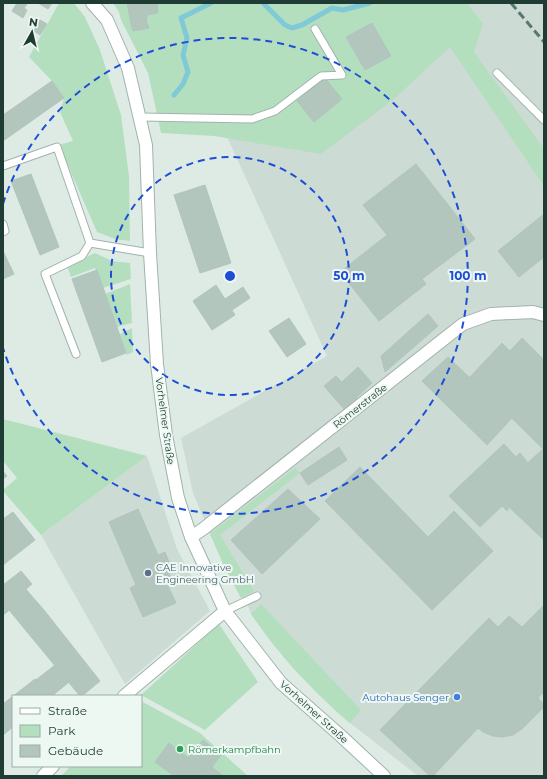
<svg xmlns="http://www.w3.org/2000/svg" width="547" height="779" viewBox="0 0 547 779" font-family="Montserrat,sans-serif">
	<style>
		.built { fill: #ccdbd4 }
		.green { fill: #b4dfbf }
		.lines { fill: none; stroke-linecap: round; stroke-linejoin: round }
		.stream { stroke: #80c9d6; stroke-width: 5 }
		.building { fill: #b3c6be; stroke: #b0c5bc }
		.service-casing { stroke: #a1b3ac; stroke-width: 9 }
		.minor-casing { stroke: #a1b3ac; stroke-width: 14 }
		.tertiary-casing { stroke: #a1b3ac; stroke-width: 14 }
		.service { stroke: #fff; stroke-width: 7 }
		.minor { stroke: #fff; stroke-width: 12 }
		.tertiary { stroke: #fff; stroke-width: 12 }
		.rail { stroke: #58786f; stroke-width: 3; stroke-dasharray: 8 4; stroke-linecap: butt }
		.ring { fill: none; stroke: #1d4ed8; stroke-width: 2; stroke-dasharray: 7 5 }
		.service-dot { fill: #5c6f8a; stroke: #eef8f3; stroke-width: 1.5 }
		.shop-dot { fill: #3f7fe0; stroke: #eef8f3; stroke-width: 1.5 }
		.leisure-dot { fill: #2e9e5b; stroke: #eef8f3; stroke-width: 1.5 }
		.labels { text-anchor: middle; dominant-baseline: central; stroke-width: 4; stroke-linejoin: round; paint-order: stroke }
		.street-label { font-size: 10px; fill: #1e3c34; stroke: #eef8f3 }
		.service-label { font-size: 10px; fill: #4e5e75; stroke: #eef8f3; text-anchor: start }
		.shop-label { font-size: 10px; fill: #366cbe; stroke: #eef8f3; text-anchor: end }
		.leisure-label { font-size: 10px; fill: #27864d; stroke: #eef8f3; text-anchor: start }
		.centre { fill: #1d4ed8; stroke: #eef8f3; stroke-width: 2 }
		.ring-label { font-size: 12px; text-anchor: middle; font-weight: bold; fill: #1d4ed8; stroke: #eef8f3; stroke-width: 4; stroke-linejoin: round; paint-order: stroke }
	</style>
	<rect width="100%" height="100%" fill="#deebe5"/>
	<!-- built -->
	<path class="built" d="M166,3l316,21 -15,-21h77v773h-126l-77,-60 -25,-24 -24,-25 -21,-25 -20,-28 -6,-16h-4l-17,-32 -31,-73 -12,-55 146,-82z
		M147,456l30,93 33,62 -85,73 -84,-149z"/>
	<!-- green -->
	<path class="green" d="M59,3h15l11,14 15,33 21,65 8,61 1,65 -15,-2 -18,-7 -38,-87 14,-4 -13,-29 4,-14 -12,-17 -23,-24z
		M113,3h14l6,28 16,-4 -2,-12 11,-2 -1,-10h310l16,21 -9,28 70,97v37l-94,-139 -56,52 -73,55 -107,-18 -53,-3 -13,-60 -27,-53 -2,-8z
		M95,253l17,8 18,2 1,16 -28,9 -8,-20 -24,9 -4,-11z
		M130,284l2,39 -15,4 -12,-33z
		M132,328l1,24 -6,3 -7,-21z
		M3,419l144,37 -106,79 -38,-44v-1l14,-12 -14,-17z
		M295,468l5,5 -80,62 34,56 -13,7 -17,-32 -14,-32z
		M261,604l100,106 -11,13c-38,-32 -71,-68 -99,-109z
		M219,624l39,58 -53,48 -64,-35z
		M141,701l59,32 48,43h-187l10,-10h70z"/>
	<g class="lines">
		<!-- stream -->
		<path class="stream" d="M263,3l22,22 7,3 10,-3 30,-17 11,2 27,-7
			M174,95l9,-11 5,-12 -5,-17 4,-17 -6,-20 30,-15"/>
	</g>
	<!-- building -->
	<path class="building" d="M17,3h11l-4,5 3,2 -4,8 -11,-7z
		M38,3h14l-4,6z
		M127,3h30l1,10 -11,2v6l-16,3z
		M40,20l7,4 -7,11 -6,-4z
		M147,21l2,7 -16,3 -2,-7z
		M372,23l19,33 -26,14 -19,-33z
		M325,78l17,21 -28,23 -17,-21z
		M52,81l12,17 -61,43v-26z
		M416,164l59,75 -53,40 -59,-74z
		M31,174l28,73 -19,8 -29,-74z
		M205,185l26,78 -31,10 -26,-78z
		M544,214v43l-25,20 -21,-26z
		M387,235l39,49 -47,37 -39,-49z
		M3,251l11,23 -11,5z
		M97,270l29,83 -24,9 -30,-83z
		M216,285l19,30 -23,15 -19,-29z
		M243,287l7,11 -18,12 -7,-11z
		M428,314l10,12 -53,46 -4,-16z
		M289,318l17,26 -19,13 -18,-26z
		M522,338l22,22v24l-34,-33z
		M502,343l8,8 -33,33 -7,-7z
		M510,351l34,33v64l-1,1 -66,-65z
		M448,357l64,61 -25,27 -65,-64z
		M358,367l14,16 -16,15 -14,-16z
		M336,376l21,22 -13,11 -20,-23z
		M504,444l11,12 -4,5 22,24 -24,22 -2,4 -35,-37z
		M339,447l8,13 -39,25 -8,-12z
		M544,448v48l-24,-26z
		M520,453l8,10 -8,7 -9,-9z
		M360,467l68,70 26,-26 39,40 -61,59 -107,-109z
		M3,471l4,5 -4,3z
		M472,474l30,32 -22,21 -31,-31z
		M533,485l11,11v44l-35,-33z
		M288,489l32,30 -58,55 -31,-34z
		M138,509l20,46 7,-3 4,10 -4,2 6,14 -6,2 11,23 -33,14 -13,-29 6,-3 -27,-63z
		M13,512l22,28 -32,25v-46z
		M21,571l11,13 -6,5 4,5 -27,21v-30z
		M30,594l14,16 -21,17 -14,-17z
		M544,605v87l-23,23 -21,-19 35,-36 -24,-22z
		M44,610l56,71 -18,15h-2l-57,-69z
		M509,616l13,11 -11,11 24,22 -35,36 21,19 17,-17 6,6v3l-22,22 -9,6 -11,2 -9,-1 -10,-4 -5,-4 -45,48h-3l-50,-46 109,-112 9,9z
		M55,665l14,17 -17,14h-39v31l-10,8v-31l32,-25 1,1z
		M203,740l18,15 -9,12 -19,-15z
		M169,743l19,15 5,-7 14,12 -10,13h-23l-19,-14z
		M207,763l5,4 11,9h-26z"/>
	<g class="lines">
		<!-- service casing -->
		<g class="service-casing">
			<path id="service" d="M497,73l47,47
				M141,117l111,2 23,-8 46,-35 21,-1 -27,-46
				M3,166l54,-19 33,96 60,10
				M3,224l2,7 -2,1
				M76,354l-31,-80 37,-18 8,-13
				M225,611l32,-15"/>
		</g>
		<!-- minor casing -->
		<g class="minor-casing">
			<path id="minor" d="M191,537l12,-8 260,-205 28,-10 42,-2 11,3
				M124,696l101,-85
				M43,776l10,-10"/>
		</g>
		<!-- tertiary casing -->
		<g class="tertiary-casing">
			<path id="tertiary" d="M92,3l15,17 21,48 18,77 4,108 7,111 9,71 12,63 13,39 34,74 56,72 60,53 43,40"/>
		</g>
		<!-- service -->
		<use href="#service" class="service"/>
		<!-- minor -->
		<use href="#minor" class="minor"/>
		<!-- tertiary -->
		<use href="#tertiary" class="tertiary"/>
		<!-- rail -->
		<path class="rail" d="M511,3l33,39"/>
	</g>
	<!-- distance rings -->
	<g class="ring">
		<circle cx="230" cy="276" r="119"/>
		<path d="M3 204A238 238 0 1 1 3 348"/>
	</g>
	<!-- markers -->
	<circle class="service-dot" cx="148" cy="573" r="4"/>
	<circle class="shop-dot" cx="457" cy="697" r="4"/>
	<circle class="leisure-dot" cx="180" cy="749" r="4"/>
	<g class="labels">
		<!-- street labels -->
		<g class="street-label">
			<text transform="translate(360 406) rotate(-38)">Römerstraße</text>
			<text transform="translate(165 421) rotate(82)">Vorhelmer Straße</text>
			<text transform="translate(314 712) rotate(42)">Vorhelmer Straße</text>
		</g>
		<!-- service labels -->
		<g class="service-label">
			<text x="156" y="567">CAE Innovative<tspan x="156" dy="12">Engineering GmbH</tspan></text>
		</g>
		<!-- shop labels -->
		<g class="shop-label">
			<text x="449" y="697">Autohaus Senger</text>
		</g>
		<!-- leisure labels -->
		<g class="leisure-label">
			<text x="188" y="749">Römerkampfbahn</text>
		</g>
	</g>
	<circle cx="230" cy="276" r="6" class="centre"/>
	<g class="ring-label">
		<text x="349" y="280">50 m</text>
		<text x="468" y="280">100 m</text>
	</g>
	<!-- border -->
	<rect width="547" height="779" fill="none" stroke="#1e3c34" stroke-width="8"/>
	<!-- legend -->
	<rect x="12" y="695" width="130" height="72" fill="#eef8f3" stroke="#9bada7"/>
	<rect x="20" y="708" width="20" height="6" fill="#ffffff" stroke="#9bada7"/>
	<text x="48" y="715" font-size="12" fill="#1e3c34">Straße</text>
	<rect x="20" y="725" width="20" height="12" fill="#b4dfbf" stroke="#9bada7"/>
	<text x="48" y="735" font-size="12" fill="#1e3c34">Park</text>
	<rect x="20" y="745" width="20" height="12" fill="#b3c6be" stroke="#9bada7"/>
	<text x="48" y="755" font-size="12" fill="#1e3c34">Gebäude</text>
	<!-- north arrow -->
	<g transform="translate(32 32) rotate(8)" stroke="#eef8f3" stroke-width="3" paint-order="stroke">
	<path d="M0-3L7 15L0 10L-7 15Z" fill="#1e3c34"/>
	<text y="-6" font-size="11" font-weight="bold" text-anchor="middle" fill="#1e3c34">N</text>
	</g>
</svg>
